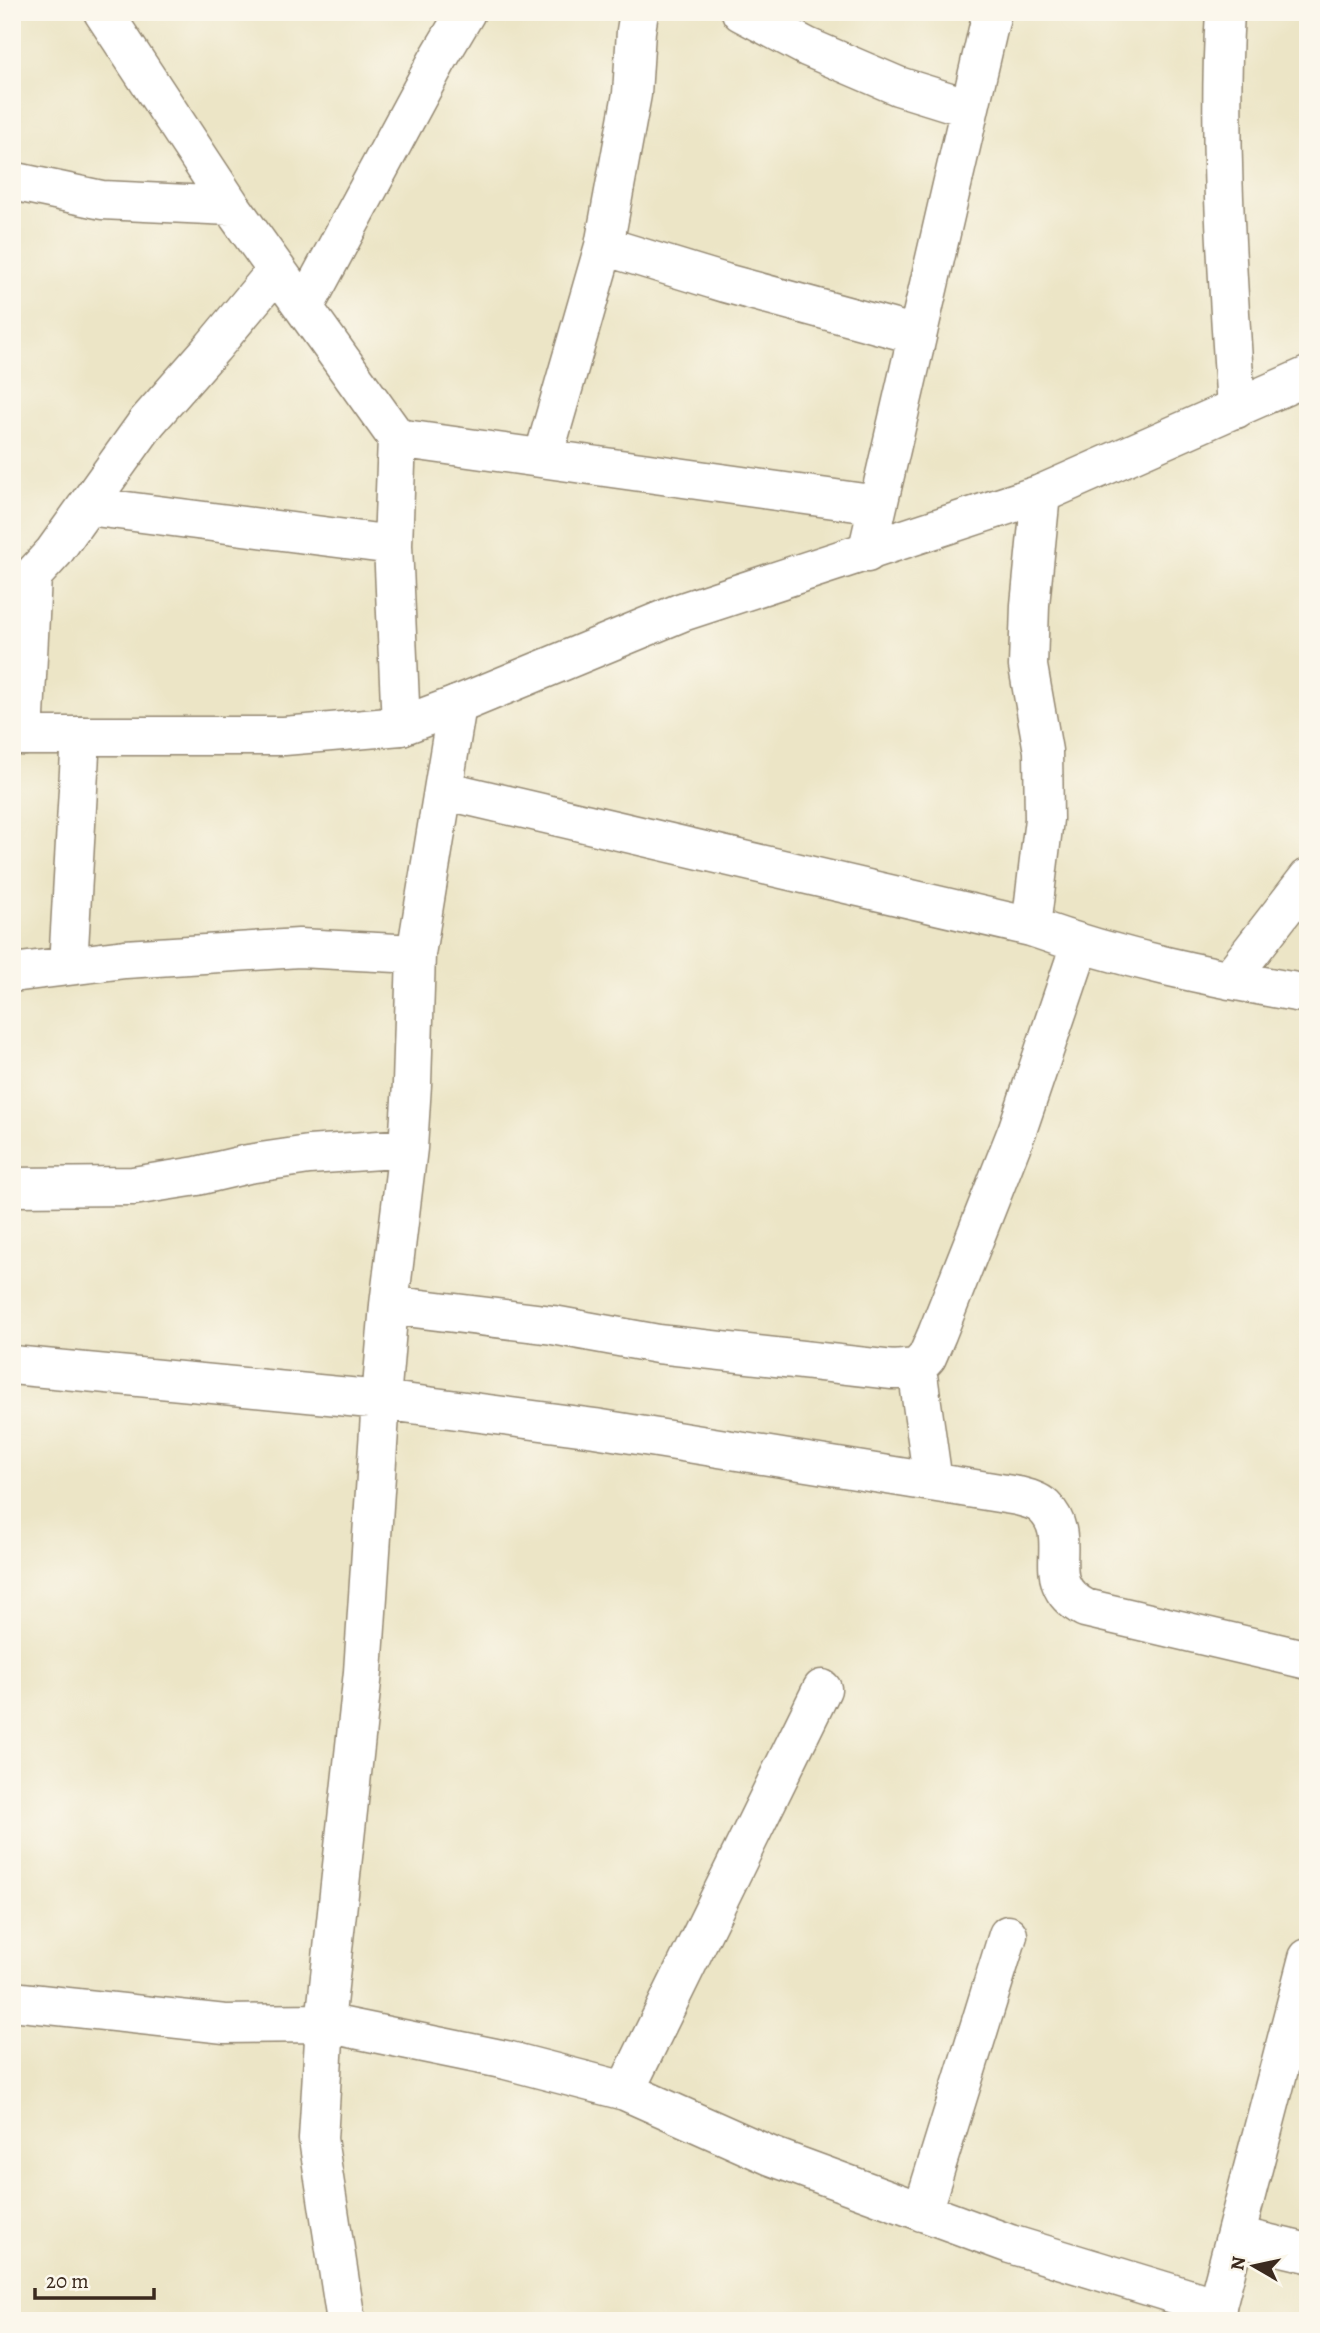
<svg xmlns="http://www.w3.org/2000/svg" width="1320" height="2333" viewBox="0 0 1320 2333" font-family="Alegreya,serif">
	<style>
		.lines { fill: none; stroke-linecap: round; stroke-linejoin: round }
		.street-casing { stroke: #948872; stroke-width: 41 }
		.secondary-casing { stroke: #948872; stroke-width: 41 }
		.street { stroke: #fff; stroke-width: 38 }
		.secondary { stroke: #fff; stroke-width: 38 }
	</style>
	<rect width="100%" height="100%" fill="#fbf7ec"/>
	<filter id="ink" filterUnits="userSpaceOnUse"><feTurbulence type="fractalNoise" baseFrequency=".0143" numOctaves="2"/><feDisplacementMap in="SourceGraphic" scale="14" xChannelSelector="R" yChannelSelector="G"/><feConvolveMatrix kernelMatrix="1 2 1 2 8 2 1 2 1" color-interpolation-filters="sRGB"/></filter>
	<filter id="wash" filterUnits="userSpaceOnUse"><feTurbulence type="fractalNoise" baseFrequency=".00686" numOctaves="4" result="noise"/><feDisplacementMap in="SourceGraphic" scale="28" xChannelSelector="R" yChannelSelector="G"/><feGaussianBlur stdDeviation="1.57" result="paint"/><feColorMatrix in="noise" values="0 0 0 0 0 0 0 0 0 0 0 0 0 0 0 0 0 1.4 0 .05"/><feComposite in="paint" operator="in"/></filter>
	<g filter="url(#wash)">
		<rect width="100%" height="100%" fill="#ece5c6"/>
	</g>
	<g filter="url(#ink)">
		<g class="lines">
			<!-- street casing -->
			<g class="street-casing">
				<path id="street" d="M103,12l128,194 166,232 -4,107 8,181
					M741,12l66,35 91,39 71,22
					M1225,12c-8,133 3,265 11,397
					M12,181l90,19 129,6
					M604,246l121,37 192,52
					M304,308l133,-247 29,-49
					M397,438l481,67
					M543,458l61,-212 28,-152 4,-63 3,-19
					M87,506l306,39
					M867,553l125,-541
					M24,736l8,-160 22,-24 93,-130 66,-75 64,-77
					M443,790l588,137c90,32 183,51 277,67
					M1031,927l13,-108 -1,-68 -15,-85 2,-61 11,-111
					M68,966l13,-230
					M12,973l113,-14 174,-11 117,6
					M1229,980l79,-102
					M12,1187l121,-1 64,-10 51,-12 61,-9 99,-7
					M389,1305l164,20 105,19 235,26 24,-2 10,-11 10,-23 80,-203 63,-186
					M12,1365l369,35 214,28 423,68c8,2 20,5 26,11 34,33 -10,74 41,101l223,52
					M917,1368l16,114
					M12,2001l213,23 100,-1 181,37 119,31 146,65 239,88 207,63
					M625,2091l197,-402
					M922,2212l86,-277
					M1236,2236l72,17
					M346,2321l-28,-182 7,-116 38,-351 18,-272 8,-95 19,-157 4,-64 4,-130 41,-249"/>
			</g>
			<!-- secondary casing -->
			<g class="secondary-casing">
				<path id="secondary" d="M12,736h272l117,-10 56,-21 225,-93 359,-118 267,-118
					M1213,2321l95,-363"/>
			</g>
			<!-- street -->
			<use href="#street" class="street"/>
			<!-- secondary -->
			<use href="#secondary" class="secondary"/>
		</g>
	</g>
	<!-- margin -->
	<rect width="1320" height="2333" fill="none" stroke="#fbf7ec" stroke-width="42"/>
	<!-- north arrow -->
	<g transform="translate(1254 2266) rotate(279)" stroke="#fbf7ec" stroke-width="5" paint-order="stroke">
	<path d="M0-5L12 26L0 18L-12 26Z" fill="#3b2a1e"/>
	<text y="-10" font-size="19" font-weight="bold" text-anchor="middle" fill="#3b2a1e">N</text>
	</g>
	<!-- scale -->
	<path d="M35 2288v10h119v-10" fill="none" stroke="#3b2a1e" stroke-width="3.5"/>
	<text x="46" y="2288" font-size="21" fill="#3b2a1e" stroke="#fbf7ec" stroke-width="5" paint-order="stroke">20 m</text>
</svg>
